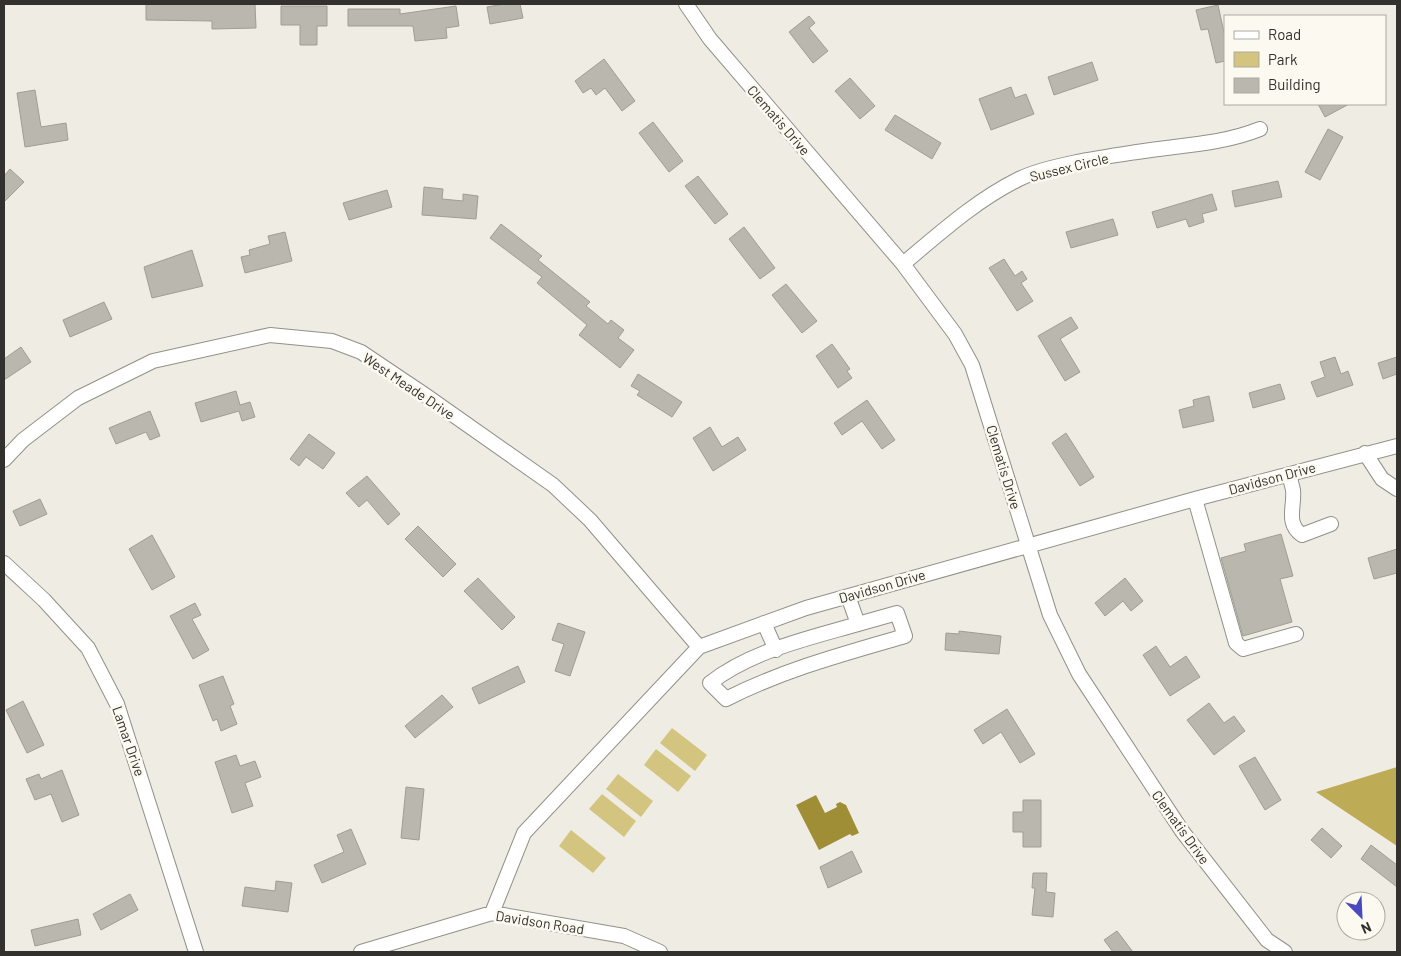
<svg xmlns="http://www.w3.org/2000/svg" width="1401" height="956" viewBox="0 0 1401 956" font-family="Barlow,sans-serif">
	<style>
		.green { fill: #d3c57f }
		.forest { fill: #bdab56 }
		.water { fill: #a08e37 }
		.building { fill: #b9b7ae; stroke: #9f9e94 }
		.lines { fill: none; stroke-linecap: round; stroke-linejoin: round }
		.minor-casing { stroke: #929188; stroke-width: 16 }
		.minor { stroke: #fff; stroke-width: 14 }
		.labels { text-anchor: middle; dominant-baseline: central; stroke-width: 5; stroke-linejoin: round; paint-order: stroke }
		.street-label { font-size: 14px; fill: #32312d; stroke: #fcfaf0 }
	</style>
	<rect width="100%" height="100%" fill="#efede3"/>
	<!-- green -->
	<path class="green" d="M672,728l35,27 -12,16 -35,-28z
		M656,749l35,27 -13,16 -34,-27z
		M618,774l35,27 -12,16 -35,-28z
		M602,794l34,27 -12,16 -35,-28z
		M571,830l35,28 -13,15 -34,-27z"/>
	<!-- forest -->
	<path class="forest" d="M1397,767v79l-81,-54z"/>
	<!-- water -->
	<path class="water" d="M816,795l9,18 12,-6 -1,-3 4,-2 6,3 13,28 -7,3 -2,-2 -31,16 -23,-45z"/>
	<!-- building -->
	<path class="building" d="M146,4h109l1,24 -44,1v-8l-66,-1z
		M504,4h16l3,14 -33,6 -3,-17z
		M1218,5l7,32v24l-9,2 -8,-34 -7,1 -5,-20z
		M281,6h46v20h-10v19h-17v-20h-19z
		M456,6l3,20 -13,2 1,10 -32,3 -2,-15h-65v-17h52v5z
		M809,16l6,7 -6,5 19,23 -15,12 -24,-31z
		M604,59l31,42 -13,10 -17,-23 -9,7 -5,-7 -8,5 -8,-12z
		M1092,62l6,18 -44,15 -6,-18z
		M850,78l25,28 -15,13 -25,-28z
		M1011,87l4,11 11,-4 8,20 -43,16 -12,-31z
		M35,90l6,37 25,-4 2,17 -43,7 -8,-54z
		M1318,104h31l-24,13z
		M895,115l46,28 -9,16 -47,-29z
		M653,122l30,39 -14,11 -30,-39z
		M1328,129l15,8 -23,43 -15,-8z
		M10,169l14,13 -20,20v-26z
		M698,176l30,38 -13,10 -30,-38z
		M1278,181l4,16 -47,10 -3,-16z
		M424,187l19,2 -1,10 21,2v-7l15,2 -2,23 -54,-4z
		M387,190l5,17 -43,13 -6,-17z
		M1212,194l5,16 -15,4 2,8 -15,5 -3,-8 -29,9 -5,-16z
		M1113,219l5,16 -47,13 -5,-16z
		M501,224l41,32 -4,4 52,42 -4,4 22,18 3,-4 13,10 -6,8 16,12 -14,18 -41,-33 8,-10 -50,-42 5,-6 -52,-39z
		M744,227l31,41 -15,11 -31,-40z
		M285,232l7,29 -47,12 -4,-16 9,-2 -1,-5 21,-6 -2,-8z
		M192,250l11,36 -51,12 -8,-31z
		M1004,259l11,17 7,-5 5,8 -6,4 12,18 -16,10 -28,-43z
		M786,284l31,37 -15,12 -30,-38z
		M104,302l8,17 -42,18 -7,-17z
		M1071,317l7,11 -18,11 20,33 -15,9 -27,-45z
		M832,344l18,25 -3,2 5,7 -14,10 -22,-32z
		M21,347l10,15 -27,18v-21z
		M1335,357l6,17 7,-3 5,14 -36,12 -6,-15 14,-5 -5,-15z
		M1397,357v17l-14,5 -5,-16z
		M638,374l44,28 -10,15 -35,-22 3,-4 -9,-5z
		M1280,384l5,15 -32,9 -4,-15z
		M236,391l4,14 10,-3 5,15 -13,4 -3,-10 -38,11 -6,-19z
		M1209,396l5,25 -31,7 -4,-18 15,-4 -1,-6z
		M867,400l28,40 -13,9 -20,-28 -20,14 -8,-12z
		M150,411l10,25 -10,4 -4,-8 -30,12 -7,-16z
		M710,427l12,20 16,-10 8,13 -33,21 -20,-33z
		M1066,433l28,44 -14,9 -28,-43z
		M309,434l26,19 -12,16 -17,-12 -7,9 -9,-7z
		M367,476l33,38 -12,11 -21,-25 -8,7 -13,-14z
		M40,499l7,15 -27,12 -7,-15z
		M418,526l38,38 -13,13 -38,-38z
		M1281,534l12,42 -13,3 12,43 -49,14 -22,-78 25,-7 -2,-7z
		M152,535l23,42 -23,13 -23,-41z
		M1397,549v24l-23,6 -6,-21z
		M478,578l37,39 -13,13 -38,-39z
		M1125,578l18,23 -12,10 -8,-10 -18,15 -10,-13z
		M195,603l6,12 -9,4 17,31 -16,9 -23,-43z
		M558,623l27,9 -15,44 -15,-5 9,-27 -12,-4z
		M959,631l42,5 -2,18 -54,-4 1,-17 13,1z
		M1156,646l14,21 16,-11 14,21 -30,19 -27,-41z
		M518,666l7,16 -46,22 -7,-16z
		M223,676l11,28 -4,2 7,18 -16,7 -4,-12 -4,2 -14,-36z
		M442,695l11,12 -38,31 -10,-12z
		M23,701l21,44 -17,8 -21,-43z
		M1209,703l15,20 10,-7 11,15 -31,24 -27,-35z
		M1007,709l28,45 -15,9 -19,-31 -18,12 -9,-14z
		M236,755l4,11 15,-5 6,16 -16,6 8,23 -21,7 -17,-51z
		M1255,757l26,43 -16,10 -26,-44z
		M62,770l17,45 -17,7 -11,-28 -16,6 -9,-21 13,-5 2,5z
		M406,787l18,2 -5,51 -18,-2z
		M1023,800h18v47h-18v-15h-10v-20h10z
		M1322,828l20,18 -11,12 -20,-18z
		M351,829l15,35 -44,19 -8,-18 30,-13 -7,-17z
		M1371,845l26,20v22l-36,-28z
		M852,851l10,21 -34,16 -8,-21z
		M1033,873h14l-1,19 9,1 -2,24 -21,-2 3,-27h-3z
		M276,881l16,2 -4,29 -46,-6 3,-19 30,4z
		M130,894l8,16 -37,20 -8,-16z
		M78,919l3,16 -46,11 -4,-16z
		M1117,931l16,21h-20l-9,-12z"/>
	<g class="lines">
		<!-- minor casing -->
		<g class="minor-casing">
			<path id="minor" d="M686,4l24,35 193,225 52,70 17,31 78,250 29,59 103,157 85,109 18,12
				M903,264c37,-31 72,-63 116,-85 29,-14 85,-22 118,-27 42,-7 83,-7 123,-23
				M1365,453l17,26 15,10
				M4,460l19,-20 55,-42 75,-37 117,-26 62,6 29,11 64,43 128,90 37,35 109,127
				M1289,474c1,5 3,11 4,16 2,16 -8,33 9,45l29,-11
				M1195,499l41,144 7,6 53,-15
				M4,563l40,37 44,48 29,56 79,248
				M848,596l10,28 39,-11 8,23c-62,18 -122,34 -179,63l-16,-16c41,-32 99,-45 148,-59
				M764,623l12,27
				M492,913l32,-80 175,-186 107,-39 389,-109 202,-53
				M361,952l131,-39 132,23 36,16"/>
		</g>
		<!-- minor -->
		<use href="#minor" class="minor"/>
	</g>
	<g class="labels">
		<!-- street labels -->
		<g class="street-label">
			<text transform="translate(779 120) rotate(49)">Clematis Drive</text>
			<text transform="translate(1069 167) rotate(-14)">Sussex Circle</text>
			<text transform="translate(409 386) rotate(34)">West Meade Drive</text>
			<text transform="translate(1004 467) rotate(73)">Clematis Drive</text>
			<text transform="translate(1272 478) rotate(-15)">Davidson Drive</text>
			<text transform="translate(882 586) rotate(-16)">Davidson Drive</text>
			<text transform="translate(129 741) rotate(71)">Lamar Drive</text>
			<text transform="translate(1181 827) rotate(54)">Clematis Drive</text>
			<text transform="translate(540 922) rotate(9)">Davidson Road</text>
		</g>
	</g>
	<!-- border -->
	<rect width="1401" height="956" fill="none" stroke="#32312d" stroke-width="10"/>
	<!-- legend -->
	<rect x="1224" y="15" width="162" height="90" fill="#fcfaf0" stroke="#abaaa2"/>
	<rect x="1234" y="31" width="25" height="8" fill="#ffffff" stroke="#abaaa2"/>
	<text x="1268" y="40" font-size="15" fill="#32312d">Road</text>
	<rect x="1234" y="52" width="25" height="15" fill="#d3c57f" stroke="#abaaa2"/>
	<text x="1268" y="65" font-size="15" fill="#32312d">Park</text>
	<rect x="1234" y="78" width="25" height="15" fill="#b9b7ae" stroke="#abaaa2"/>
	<text x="1268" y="90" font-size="15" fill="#32312d">Building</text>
	<!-- north arrow -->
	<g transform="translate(1361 916) rotate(156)"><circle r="24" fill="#fcfaf0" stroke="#abaaa2"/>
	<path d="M0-4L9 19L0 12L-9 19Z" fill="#4b49bf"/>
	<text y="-8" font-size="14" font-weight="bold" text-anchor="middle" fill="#32312d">N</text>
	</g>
</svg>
